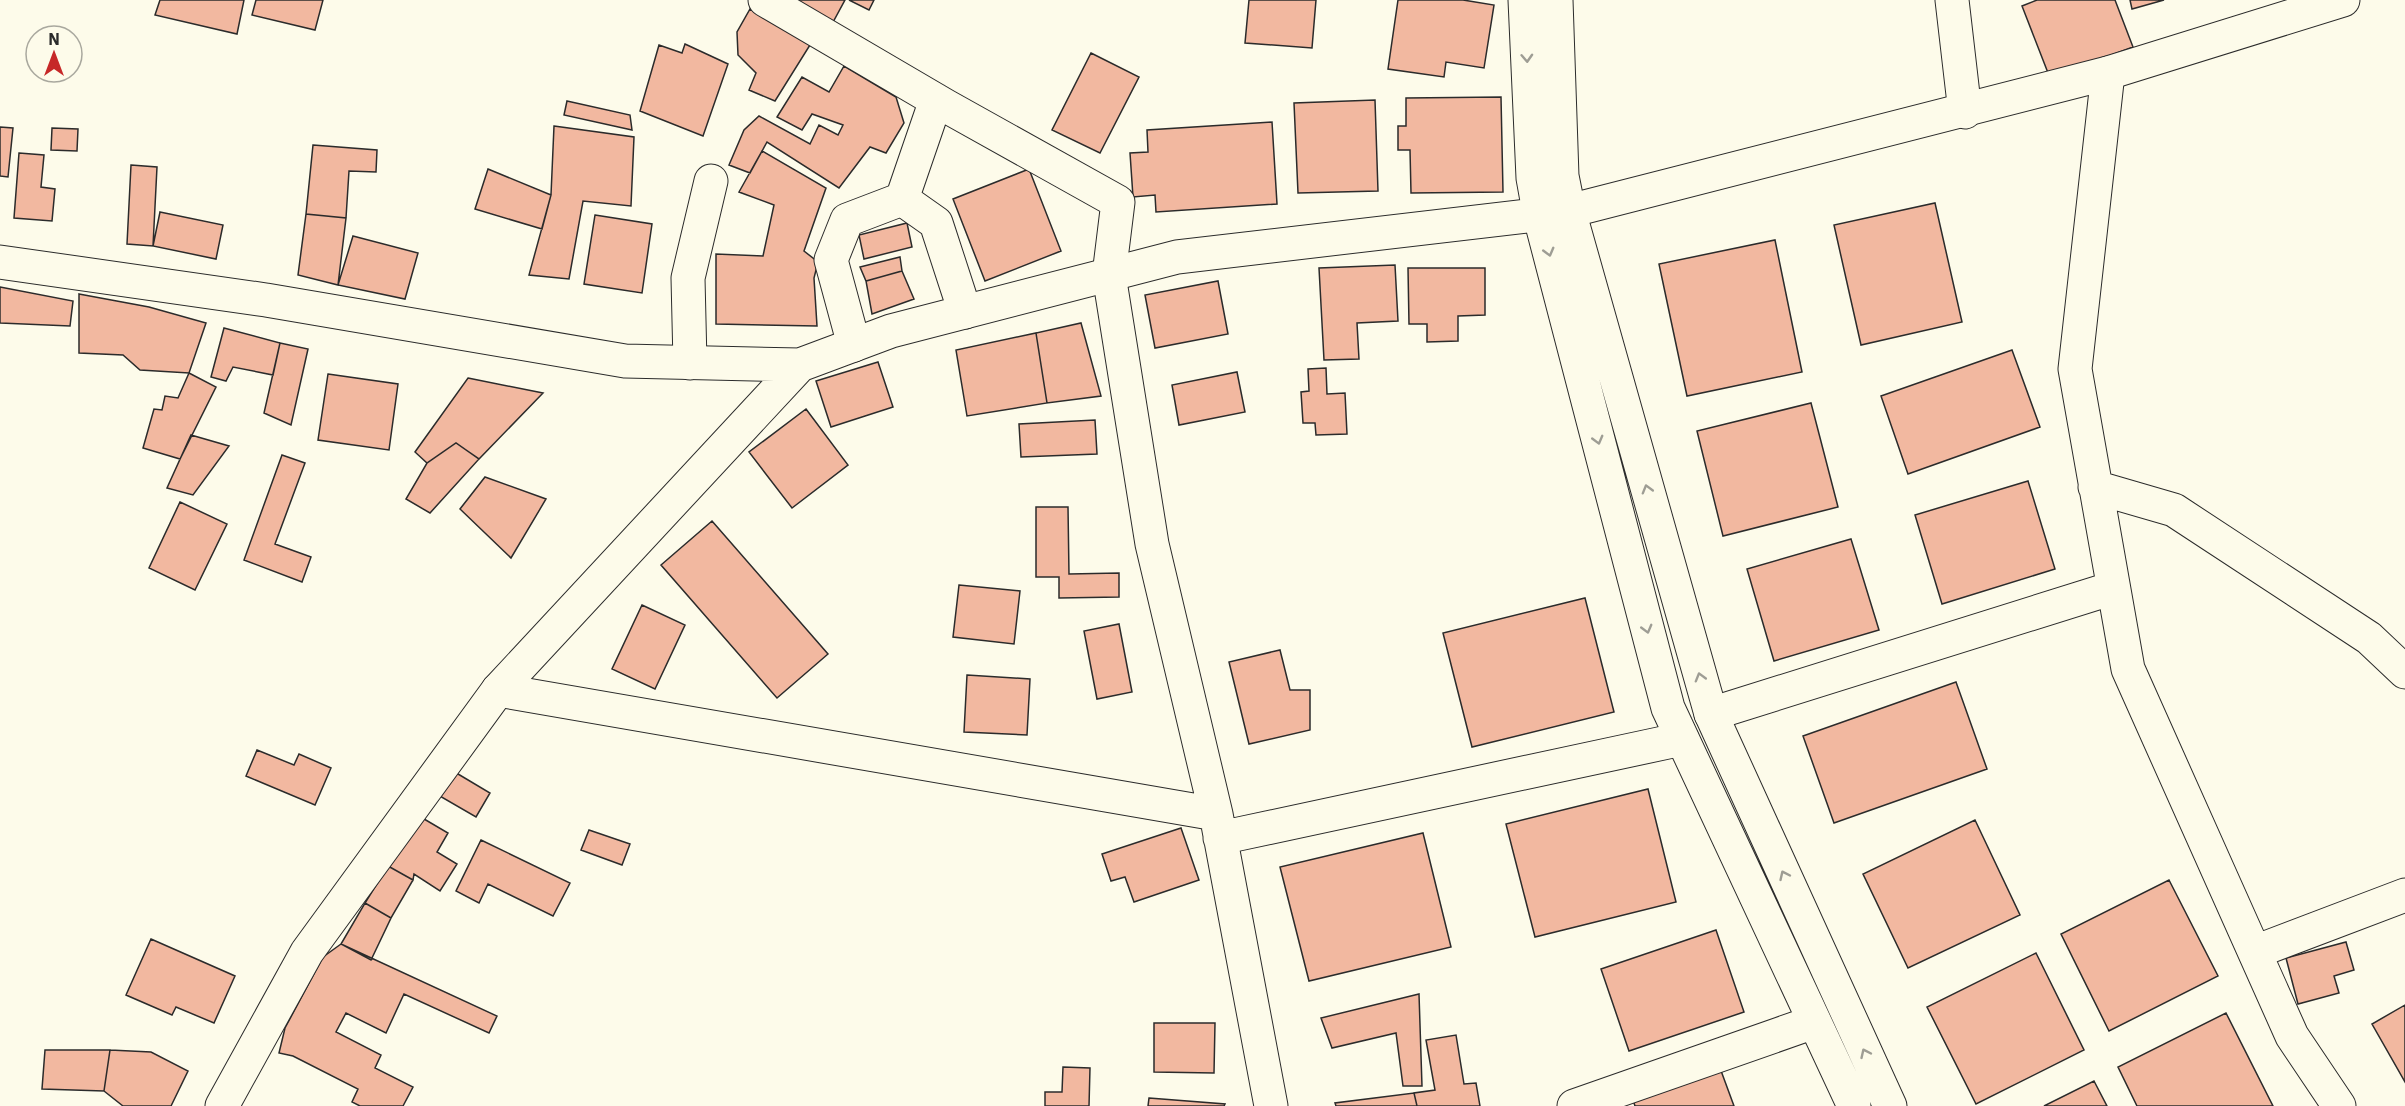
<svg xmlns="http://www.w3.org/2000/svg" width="2405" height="1106" viewBox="0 0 2405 1106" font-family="'IBM Plex Sans',sans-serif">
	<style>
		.building { fill: #f2b8a0; stroke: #2b2b2b; stroke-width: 1.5 }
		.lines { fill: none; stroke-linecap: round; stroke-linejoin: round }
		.minor-casing { stroke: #2b2b2b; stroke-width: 35 }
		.tertiary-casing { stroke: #2b2b2b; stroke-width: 35 }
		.secondary-casing { stroke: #2b2b2b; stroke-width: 35 }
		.minor { stroke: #fdfbea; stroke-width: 33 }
		.tertiary { stroke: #fdfbea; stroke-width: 33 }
		.secondary { stroke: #fdfbea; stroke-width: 33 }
		.oneway { stroke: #9e9d94 }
	</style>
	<rect width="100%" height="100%" fill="#fdfbea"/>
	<!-- building -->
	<path class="building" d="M160,0h84l-7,34 -82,-19z
		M256,0h67l-8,30 -63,-15z
		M798,0h47l-13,24 -37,-19z
		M849,0h25l-5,10z
		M1249,0h67l-4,48 -67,-5z
		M1398,0h65l31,5 -10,63 -38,-6 -2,15 -56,-8z
		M2037,0h78l18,47 -83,31 -28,-72z
		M2130,0h34l-32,9z
		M750,9l60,36 -35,56 -26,-11 7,-17 -18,-18 -1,-23z
		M685,44l43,20 -25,72 -63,-25 19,-66 23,8z
		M1091,53l48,24 -39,76 -48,-23z
		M844,66l52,31 8,26 -18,30 -16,-6 -31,41 -72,-46 -17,31 -21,-8 15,-35 15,-14 51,28 9,-19 19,10 5,-10 -31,-11 -10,16 -25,-13 25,-40 27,15z
		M1501,97l2,95 -92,1 -1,-43h-12v-24h8v-28z
		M1375,100l3,91 -80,2 -4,-90z
		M567,101l63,14 2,15 -68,-15z
		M1272,122l5,82 -121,8 -1,-17 -22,2 -3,-44 18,-1 -1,-22z
		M554,126l80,11 -3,69 -48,-5 -14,78 -40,-4 22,-80z
		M0,127l13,1 -5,49 -8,-1z
		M52,128l26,1 -1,22 -26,-1z
		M313,145l64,5 -1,22 -27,-1 -3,47 -40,-4z
		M762,151l64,37 -22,63 14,11 -4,16 3,48 -101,-2v-70l47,2 11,-51 -35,-13z
		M19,153l25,2 -3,32 14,2 -3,32 -38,-3z
		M131,165l26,2 -4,79 -26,-2z
		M488,169l63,26 -9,34 -67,-20z
		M1029,169l32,82 -76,30 -32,-82z
		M1935,203l27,119 -101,23 -27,-120z
		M160,212l63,13 -7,34 -63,-13z
		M306,214l40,4 -8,67 -40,-10z
		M595,215l57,9 -10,69 -58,-9z
		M907,223l5,24 -48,12 -5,-24z
		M353,236l65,17 -13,46 -67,-14z
		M1775,240l27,132 -115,24 -28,-132z
		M900,257l2,14 -36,10 -6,-14z
		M1395,265l3,56 -41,2 2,36 -35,1 -5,-92z
		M1408,268h77v47l-27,1v25l-31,1v-18h-18z
		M902,271l12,28 -42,15 -6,-33z
		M1218,281l10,53 -73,14 -10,-53z
		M0,287l73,14 -3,25 -70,-3z
		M79,294l70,13 57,16 -17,50 -49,-3 -17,-15 -44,-2z
		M1081,323l20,73 -54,7 -11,-70z
		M224,328l56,15 -7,32 -40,-8 -7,14 -15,-4z
		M1036,333l11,70 -80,13 -11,-66z
		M280,343l28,6 -17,76 -27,-12z
		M2012,350l28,77 -132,47 -27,-78z
		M878,362l15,45 -62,20 -15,-46z
		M1326,368l1,26 18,-1 2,41 -31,1 -1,-12h-12l-2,-31 8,-1 -1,-22z
		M1237,372l8,40 -66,13 -7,-40z
		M189,373l27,14 -36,72 -37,-11 11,-39 8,1 3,-14 13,2z
		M328,374l70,10 -9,66 -71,-10z
		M468,378l75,15 -64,66 -23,-16 -29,20 -12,-11z
		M1811,403l27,104 -115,29 -26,-105z
		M806,409l42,56 -56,43 -43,-56z
		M1095,420l2,34 -76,3 -2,-33z
		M191,435l38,11 -36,49 -26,-7z
		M456,443l23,16 -49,54 -24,-14 21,-36z
		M282,455l23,8 -30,81 36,13 -9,25 -58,-22z
		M485,477l61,22 -35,59 -51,-49z
		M2028,481l27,88 -113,35 -27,-89z
		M180,502l47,22 -32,66 -46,-22z
		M1036,507h32l1,67 50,-1v24l-60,1v-21h-23z
		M712,521l116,133 -51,44 -116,-133z
		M1851,539l28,91 -105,31 -27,-92z
		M959,585l61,6 -6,53 -61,-7z
		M1585,598l29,114 -142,35 -29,-114z
		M642,605l43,20 -30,64 -43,-20z
		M1119,624l13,68 -35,7 -13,-68z
		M1280,650l10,40h20v40l-61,14 -20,-82z
		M967,675l63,4 -3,56 -63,-3z
		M1956,682l31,87 -153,54 -31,-87z
		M257,750l37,15 5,-11 32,14 -16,37 -69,-29z
		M453,771l37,22 -14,24 -38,-22z
		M1648,789l28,113 -141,35 -29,-113z
		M419,816l29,17 -11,19 20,12 -17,27 -26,-17 -1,6 -25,-14z
		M1975,820l45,95 -112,53 -45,-94z
		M1181,828l18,52 -65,22 -9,-25 -14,4 -9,-27z
		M589,830l41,14 -8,21 -41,-15z
		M1423,833l28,114 -142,34 -29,-114z
		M481,840l89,43 -17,33 -65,-32 -9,19 -23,-12z
		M388,866l25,14 -22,38 -26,-15z
		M2169,880l49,96 -109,55 -48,-97z
		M365,903l26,15 -20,42 -30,-16z
		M1716,930l28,82 -115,39 -28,-82z
		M151,939l84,37 -21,47 -38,-16 -4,8 -46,-20z
		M2346,942l8,28 -20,6 5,17 -41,11 -12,-46z
		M341,944l156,72 -8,17 -85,-39 -18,39 -40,-20 -10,19 45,23 -6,13 38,19 -10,19h-43l-8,-4 6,-13 -65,-33 -14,-3 6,-25 38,-71z
		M2036,953l48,97 -108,54 -49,-97z
		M1419,994l3,92h-19l-7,-53 -64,15 -11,-30z
		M2405,1005v77l-33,-58z
		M2226,1013l47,93h-136l-19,-39z
		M1154,1023h61l-1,50 -60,-1z
		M1456,1035l8,49 12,-1 4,23h-63l-3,-13 21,-3 -9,-50z
		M45,1050h65l-6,41 -62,-2z
		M110,1050l41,2 37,19 -17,35h-48l-19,-15z
		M1063,1067l27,1 -1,38h-44v-14h17z
		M1720,1068l14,38h-99l-2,-6z
		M2094,1081l13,25h-63z
		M1414,1093l3,13h-81l-1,-3z
		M1149,1098l76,6 -1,2h-76z"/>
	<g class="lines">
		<!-- minor casing -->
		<g class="minor-casing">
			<path id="minor" d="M765,0l181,106 172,96 -9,73 43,269 64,270 55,292
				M1952,0l13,112
				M2108,73l-33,296 53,300 164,367 47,70
				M902,199l34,-99
				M854,345l-23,-85 16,-40 55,-21 34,24 29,89
				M690,363l-2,-85 23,-97
				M2095,487l79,23 195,128 36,34
				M498,690l718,124
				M1711,714l402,-126
				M1220,838l462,-99
				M2255,952l150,-57
				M1574,1106l240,-84"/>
		</g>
		<!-- tertiary casing -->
		<g class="tertiary-casing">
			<path id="tertiary" d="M0,262l266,38 359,61 175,4
				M222,1106l85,-154 191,-262 302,-325 91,-34 286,-74 392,-46 539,-138 235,-73"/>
		</g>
		<!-- secondary casing -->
		<g class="secondary-casing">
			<path id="secondary" d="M1525,0l8,178 7,39 128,491 186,398
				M1556,0l6,176 7,35 142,503 179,392"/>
		</g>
		<!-- minor -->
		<use href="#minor" class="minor"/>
		<!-- tertiary -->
		<use href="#tertiary" class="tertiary"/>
		<!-- secondary -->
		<use href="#secondary" class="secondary"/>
	</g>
	<!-- one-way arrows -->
	<defs><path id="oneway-chevron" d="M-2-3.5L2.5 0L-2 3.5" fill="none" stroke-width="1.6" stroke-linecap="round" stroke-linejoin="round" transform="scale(1.5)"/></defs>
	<g class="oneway">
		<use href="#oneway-chevron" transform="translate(1527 58) rotate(87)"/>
		<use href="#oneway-chevron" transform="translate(1549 252) rotate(75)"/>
		<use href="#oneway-chevron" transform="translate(1598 440) rotate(75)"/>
		<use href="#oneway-chevron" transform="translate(1647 489) rotate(-106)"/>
		<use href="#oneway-chevron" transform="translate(1647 629) rotate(75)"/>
		<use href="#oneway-chevron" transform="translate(1700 677) rotate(-106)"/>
		<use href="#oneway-chevron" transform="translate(1784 875) rotate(-115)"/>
		<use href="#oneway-chevron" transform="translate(1865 1053) rotate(-115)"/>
	</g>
	<!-- north arrow -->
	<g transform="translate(54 54)"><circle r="28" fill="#fdfbea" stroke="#a9a89e" stroke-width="1.5"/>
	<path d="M0-4.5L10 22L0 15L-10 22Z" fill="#c62828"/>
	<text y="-9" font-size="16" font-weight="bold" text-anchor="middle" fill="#2b2b2b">N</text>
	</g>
</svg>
